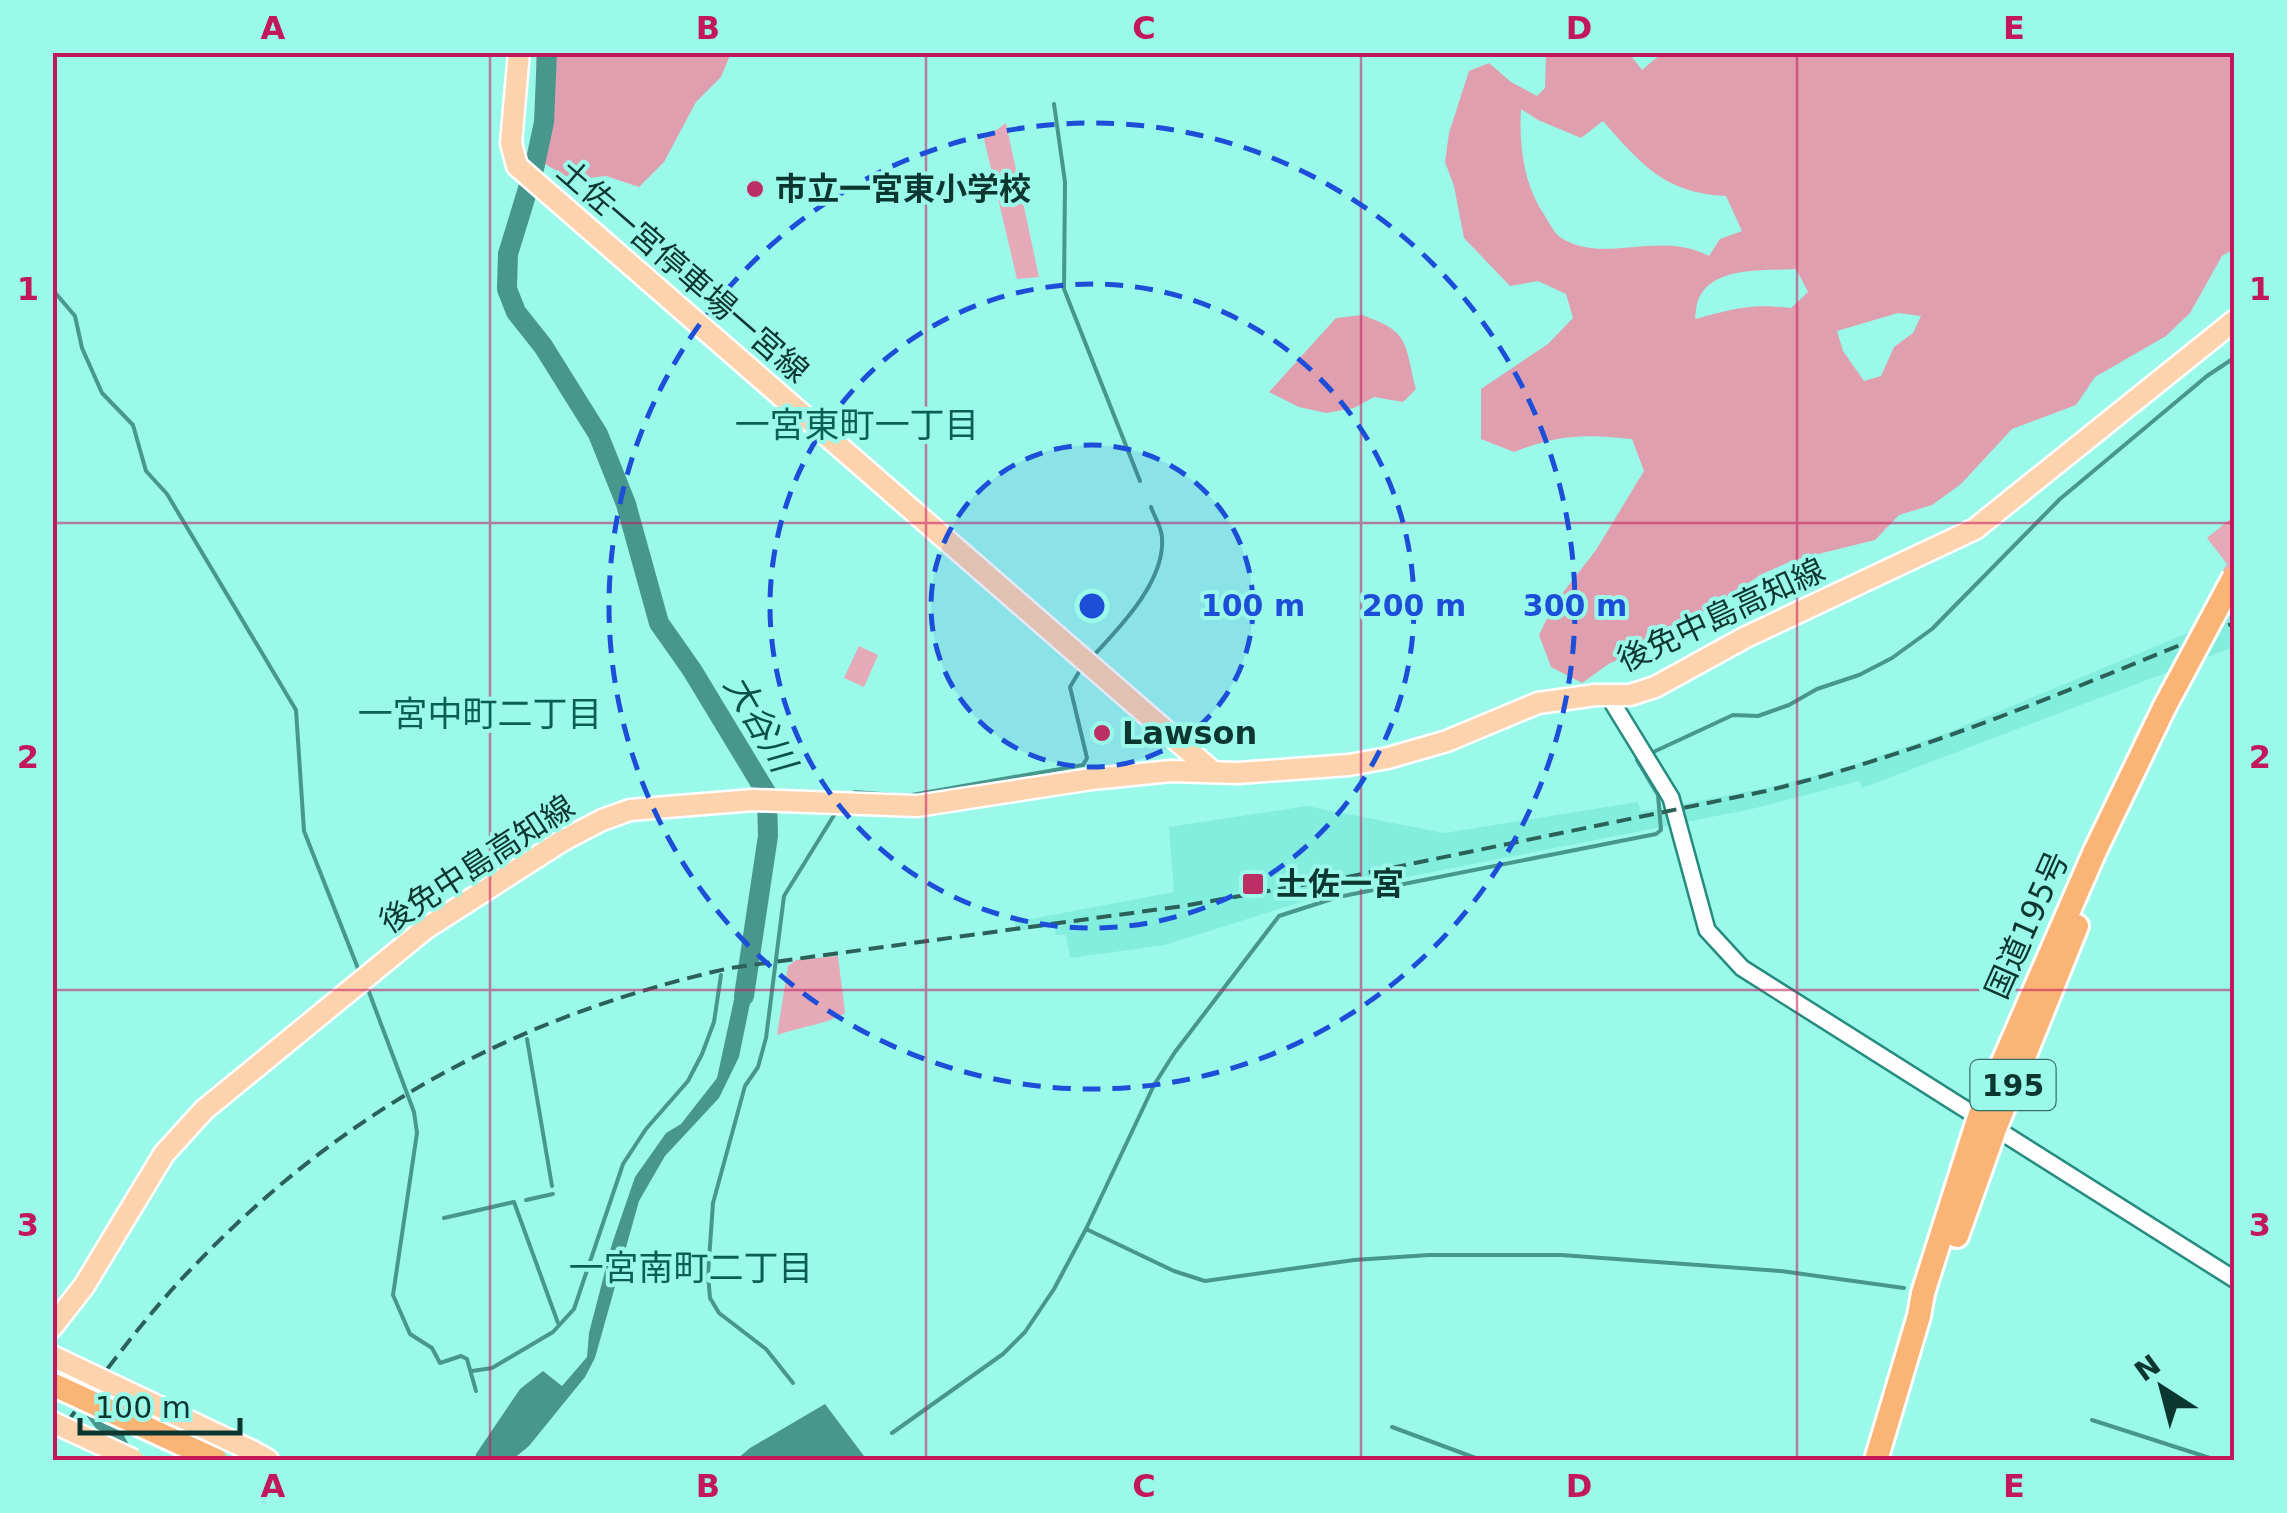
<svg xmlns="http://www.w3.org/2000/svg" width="2287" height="1513" viewBox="0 0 2287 1513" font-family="'DejaVu Sans','Noto Sans JP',sans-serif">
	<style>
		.built { fill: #83eede }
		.green { fill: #e5a9b7 }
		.forest { fill: #e09faf; fill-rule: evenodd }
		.water { fill: #48978c }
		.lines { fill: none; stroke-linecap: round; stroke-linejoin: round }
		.stream { stroke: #48978c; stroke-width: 4 }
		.river { stroke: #48978c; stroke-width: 20 }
		.minor-casing { stroke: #268c7f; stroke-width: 20 }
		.major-casing { stroke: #fff; stroke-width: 25 }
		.highway-casing { stroke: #fff; stroke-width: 28 }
		.minor { stroke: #fff; stroke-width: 15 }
		.major { stroke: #fcd3ad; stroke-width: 20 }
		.highway { stroke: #fab576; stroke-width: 22 }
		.rail { stroke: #2b6159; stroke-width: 4; stroke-dasharray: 15 8; stroke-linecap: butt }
		.major-bridge-casing { stroke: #fff; stroke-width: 25; stroke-linecap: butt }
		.highway-bridge-casing { stroke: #fff; stroke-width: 28; stroke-linecap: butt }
		.major-bridge { stroke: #fcd3ad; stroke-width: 20 }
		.highway-bridge { stroke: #fab576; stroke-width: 22 }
		.grid { fill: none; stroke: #c2185b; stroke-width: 2.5; stroke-opacity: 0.55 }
		.ring { fill: none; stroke: #1d4ed8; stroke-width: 5; stroke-dasharray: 18 12 }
		.poi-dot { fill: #bb2f64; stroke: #9bf9ea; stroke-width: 4 }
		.labels { text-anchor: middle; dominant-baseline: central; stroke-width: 8; stroke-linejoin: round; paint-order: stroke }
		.shield { fill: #9bf9ea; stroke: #377068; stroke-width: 2.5 }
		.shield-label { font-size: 30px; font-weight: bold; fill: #0c3630 }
		.poi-label { font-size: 32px; font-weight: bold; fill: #0c3630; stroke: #9bf9ea; text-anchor: start }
		.street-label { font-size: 32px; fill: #0c3630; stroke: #9bf9ea }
		.neighbourhood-label { font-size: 35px; fill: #0a5e54; stroke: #9bf9ea }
		.water-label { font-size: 35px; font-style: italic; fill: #0a5149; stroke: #9bf9ea }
		.centre { fill: #1d4ed8; stroke: #9bf9ea; stroke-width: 5 }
		.ring-label { font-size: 30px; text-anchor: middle; font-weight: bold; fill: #1d4ed8; stroke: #9bf9ea; stroke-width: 8; stroke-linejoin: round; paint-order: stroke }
		.neatline { fill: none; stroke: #c2185b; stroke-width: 4 }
		.grid-label { font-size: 32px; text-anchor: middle; font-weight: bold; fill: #c2185b }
	</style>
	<rect width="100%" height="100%" fill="#9bf9ea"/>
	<polygon class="built" points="2234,614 2234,647 1862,788 1859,781 1752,809 1336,891 1165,945 1070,958 1066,934 1056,935 1055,927 1016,931 1015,922 1174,892 1169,827 1307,806 1444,833 1638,802 1641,812 1766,788 1847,767 1944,734"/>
	<g class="green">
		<polygon points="1006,123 1039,277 1017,279 984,139"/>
		<polygon points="2234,516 2234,612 2220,618 2207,599 2227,564 2207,538"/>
		<polygon points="859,646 878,655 864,687 844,678"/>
		<path d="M838,956L845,1013C824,1025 800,1027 777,1035L788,966L796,960Z"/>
	</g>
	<g class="forest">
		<polygon points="536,53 536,52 731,53 721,77 696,102 664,162 639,187 606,176 573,180 543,163 537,129"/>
		<path d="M1662,53H2234V249L2222,256L2190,313L2166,336L2095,377L2076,405L2012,429L1961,484L1932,505L1899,515L1875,540L1794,560L1762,574L1647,649L1610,663L1582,683L1551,667L1539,635L1554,604L1596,550L1644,471L1632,439C1585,434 1559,434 1514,452L1481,439V389L1548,344L1573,318L1566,294L1538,281L1510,286L1464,238L1454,186L1445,162L1449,133L1469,71L1489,63L1511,82L1537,96L1545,88L1546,53H1629L1642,70ZM1521,109L1538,120L1581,138L1603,121C1641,164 1664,193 1726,196L1742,231L1720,239L1709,256C1659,229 1602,266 1560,237C1553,232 1548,220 1543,213C1523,182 1519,144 1521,109ZM1796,269L1808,292L1791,308C1749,303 1734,309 1695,319C1696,313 1696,302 1700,296C1716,266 1768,271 1796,269ZM1898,313L1921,316L1913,333L1894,347L1881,376L1864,381L1843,351L1837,331Z"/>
		<path d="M1362,315C1411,332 1404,343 1416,389L1403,402L1374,397L1354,408L1326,413L1299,407L1269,392L1336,318Z"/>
	</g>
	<g class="water">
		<polygon points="757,969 739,1057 719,1098 665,1156 639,1201 595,1358 585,1377 529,1446 512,1460 475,1460 476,1454 520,1389 543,1371 562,1386 587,1357 589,1333 612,1244 635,1177 666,1133 681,1124 717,1078 740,972"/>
		<polygon points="825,1404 867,1460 736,1460 750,1448"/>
	</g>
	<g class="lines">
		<g class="stream">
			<polyline points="1054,104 1065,182 1064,289 1140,481"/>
			<polyline points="52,289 75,316 82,348 102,393 133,425 146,471 167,494 296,710 304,831 359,971"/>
			<path d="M1094,655C1121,626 1165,581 1162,538C1162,528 1154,516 1151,507"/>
			<polyline points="1649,754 1733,715 1758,716 1789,705 1817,689 1859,675 1892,658 1932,629 2060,499 2207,376 2234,358"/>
			<polyline points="852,795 855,792 906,796 1083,765 1087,758 1070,687 1079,672"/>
			<polyline points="366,984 414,1112 417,1133 393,1295 410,1334 432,1348 440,1363 461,1356 467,1359 476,1391"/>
			<polyline points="527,1039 552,1186"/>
			<polyline points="526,1200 553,1194"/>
			<polyline points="444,1218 514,1202 558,1323"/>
			<polyline points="1086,1229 1174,1271 1205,1281 1354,1260 1429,1255 1561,1255 1781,1271 1904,1288"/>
			<polyline points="472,1371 492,1368 553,1332 574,1309 623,1164 646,1129 688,1081 702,1054 714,1022 721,975"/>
			<polyline points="793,1383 766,1349 719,1313 710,1298 708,1274 713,1203 745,1086 758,1067 766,1038 784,896 836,812"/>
			<polyline points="2092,1420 2216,1460"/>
			<polyline points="1392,1427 1481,1460"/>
			<polyline points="892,1433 1003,1354 1025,1332 1054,1289 1086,1229 1154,1085 1175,1052 1279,916 1338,897 1656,834 1661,830 1658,795 1637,760 1641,758"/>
		</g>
		<g class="river">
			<polyline points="547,52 544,122 534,169 508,254 507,289 516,312 543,346 598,434 626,504 659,623 692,670 767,794 768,836 744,996"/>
			<polyline points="54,1356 109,1429 126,1460"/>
		</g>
		<g class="minor-casing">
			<polyline id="minor" points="1609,697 1671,798 1707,930 1742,968 2234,1279"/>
		</g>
		<g class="major-casing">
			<g id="major">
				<polyline points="519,52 511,143 517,166 1213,772"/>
				<polyline points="52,1327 84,1286 164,1154 204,1110 425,929 562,841 602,820 630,810 753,800 917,806 1092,779 1171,771 1238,773 1349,765 1388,758 1447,741 1538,703 1596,695 1630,695 1655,687 1746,637 1975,529 2234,321"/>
				<polyline points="252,1451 268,1460"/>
			</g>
		</g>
		<g class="highway-casing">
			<g id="highway">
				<polyline points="1957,1236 1995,1129 2077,926"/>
				<polyline points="1876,1460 1919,1316 1923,1293 1979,1117 2095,851"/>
			</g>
		</g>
		<use href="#minor" class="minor"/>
		<use href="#major" class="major"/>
		<use href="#highway" class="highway"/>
		<path class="rail" d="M52,1442C98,1382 142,1319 195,1265C347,1107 517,1016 730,968L1183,906L1342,878L1766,791C1927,752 2081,685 2234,623"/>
		<g class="major-bridge-casing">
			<g id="major-bridge">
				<polyline points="52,1356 252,1451"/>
				<polyline points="52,1422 134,1460"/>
			</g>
		</g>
		<g class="highway-bridge-casing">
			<g id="highway-bridge">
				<polyline points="2095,851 2165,706 2234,577"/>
				<polyline points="52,1384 216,1460"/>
			</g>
		</g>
		<use href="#major-bridge" class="major-bridge"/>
		<use href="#highway-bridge" class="highway-bridge"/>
	</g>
	<path class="grid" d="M490,52V1460M926,52V1460M1361,52V1460M1797,52V1460M52,523H2234M52,990H2234"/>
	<circle cx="1092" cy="606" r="161" fill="#1d4ed8" fill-opacity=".12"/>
	<g class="ring">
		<circle cx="1092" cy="606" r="161"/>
		<circle cx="1092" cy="606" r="322"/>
		<circle cx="1092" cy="606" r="483"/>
	</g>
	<g class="poi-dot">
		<circle cx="755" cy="189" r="10"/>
		<circle cx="1102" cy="733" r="10"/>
		<rect x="1241" y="872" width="24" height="24" rx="5"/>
	</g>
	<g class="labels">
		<rect class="shield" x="1970.5" y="1060" width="85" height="50" rx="8"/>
		<g class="shield-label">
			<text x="2013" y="1085">195</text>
		</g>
		<g class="poi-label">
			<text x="775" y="189">市立一宮東小学校</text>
			<text x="1122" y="733">Lawson</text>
			<text x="1276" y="884">土佐一宮</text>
		</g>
		<g class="street-label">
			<text transform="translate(683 271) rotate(41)">土佐一宮停車場一宮線</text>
			<text transform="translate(1721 615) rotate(-25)">後免中島高知線</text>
			<text transform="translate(477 864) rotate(-33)">後免中島高知線</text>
			<text transform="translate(2027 925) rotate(-66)">国道195号</text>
		</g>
		<g class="neighbourhood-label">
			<text x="857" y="425">一宮東町一丁目</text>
			<text x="480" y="714">一宮中町二丁目</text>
			<text x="691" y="1268">一宮南町二丁目</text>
		</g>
		<g class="water-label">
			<text transform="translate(760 723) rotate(60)">大谷川</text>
		</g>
	</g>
	<circle cx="1092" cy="606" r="15" class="centre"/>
	<g class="ring-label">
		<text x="1253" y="616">100 m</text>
		<text x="1414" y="616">200 m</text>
		<text x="1575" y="616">300 m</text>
	</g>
	<rect width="2287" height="1513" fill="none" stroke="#9bf9ea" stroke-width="110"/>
	<g transform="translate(2162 1388) rotate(324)" stroke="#9bf9ea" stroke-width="8" paint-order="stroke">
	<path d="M0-8L18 38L0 25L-18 38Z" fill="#0c3630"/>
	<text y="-15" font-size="28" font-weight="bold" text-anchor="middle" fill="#0c3630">N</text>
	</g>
	<path d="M80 1418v15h160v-15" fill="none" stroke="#0c3630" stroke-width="5"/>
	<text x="95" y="1418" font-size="30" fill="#0c3630" stroke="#9bf9ea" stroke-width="8" paint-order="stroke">100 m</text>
	<rect x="55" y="55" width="2177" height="1403" class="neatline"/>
	<g class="grid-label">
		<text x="273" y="39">A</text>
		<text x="708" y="39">B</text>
		<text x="1144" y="39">C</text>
		<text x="1579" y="39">D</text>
		<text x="2014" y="39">E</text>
		<text x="28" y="300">1</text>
		<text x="2260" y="300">1</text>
		<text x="28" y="768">2</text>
		<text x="2260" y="768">2</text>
		<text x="28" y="1236">3</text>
		<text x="2260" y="1236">3</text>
		<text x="273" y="1497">A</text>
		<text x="708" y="1497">B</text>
		<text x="1144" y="1497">C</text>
		<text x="1579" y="1497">D</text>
		<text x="2014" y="1497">E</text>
	</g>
</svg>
